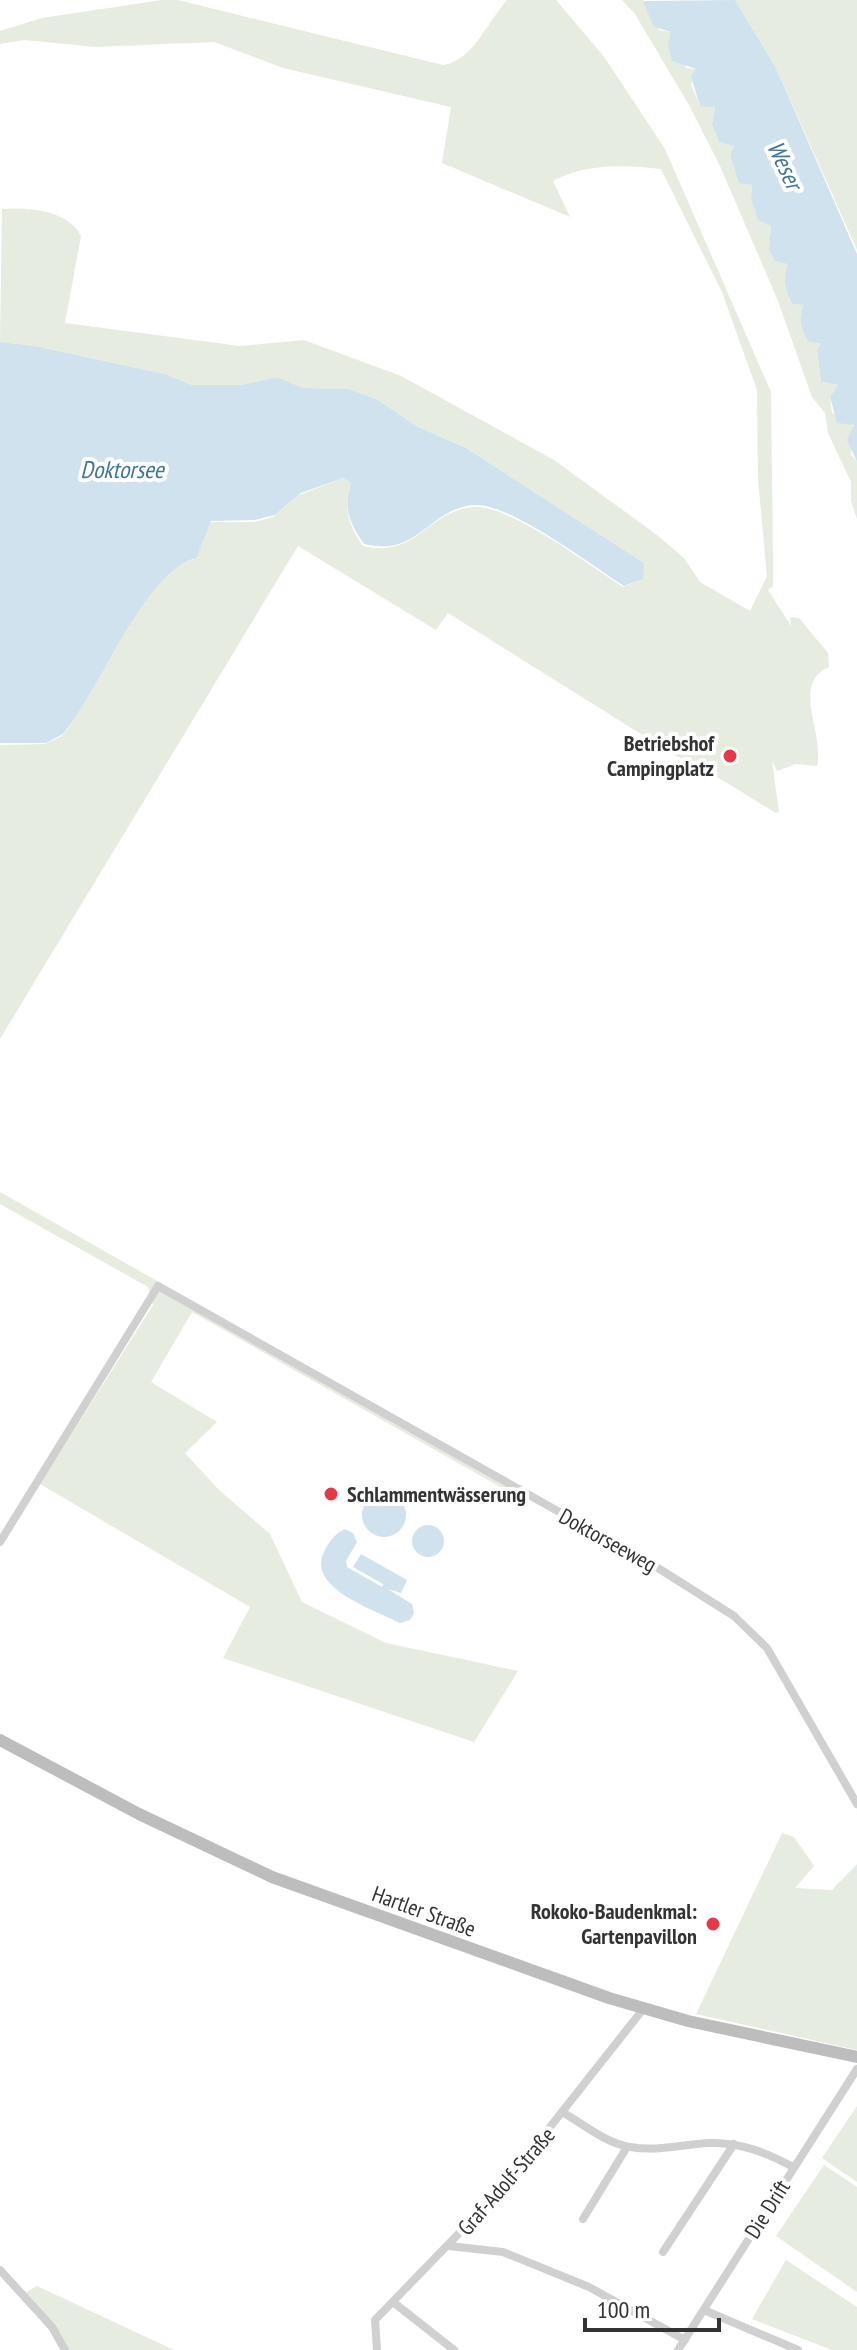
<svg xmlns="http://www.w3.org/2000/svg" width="857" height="2350" viewBox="0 0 857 2350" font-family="'PT Sans Narrow',sans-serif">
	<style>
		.green { fill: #e6ecdf }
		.water { fill: #cfe2ee }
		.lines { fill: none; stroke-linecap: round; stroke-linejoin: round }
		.minor { stroke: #d0d0d0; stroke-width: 8 }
		.secondary { stroke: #bdbdbd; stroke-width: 12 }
		.poi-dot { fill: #e63946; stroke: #fff; stroke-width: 3 }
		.labels { text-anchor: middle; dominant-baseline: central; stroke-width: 8; stroke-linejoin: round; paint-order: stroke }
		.poi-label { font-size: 22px; font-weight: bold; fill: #333; stroke: #fff; text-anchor: end }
		.street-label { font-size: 22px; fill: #333; stroke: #fff }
		.water-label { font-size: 24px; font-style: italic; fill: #3f7597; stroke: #fff }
	</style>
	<rect width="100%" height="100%" fill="#fff"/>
	<g class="green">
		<path d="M162,0H178L443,65C473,61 488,21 507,0H556L605,58L665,149L771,392L773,561V586L768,590L791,626L790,617L799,618L828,653L829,667C790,684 825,734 817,766L796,764L777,771L772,761L779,812L776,813L696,764L676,756L448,613L436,630L298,546L0,1039V745L45,744L62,736C100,690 140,577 194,559L209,522H254L273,517L299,495L343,478L351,483C343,509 348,524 363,546C418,559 427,510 474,507C509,504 590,566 623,587L641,580L644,563L466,448L418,427L378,400L349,389L303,388L277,377L241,385H192L165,374L35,346L0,342L2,209C27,207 69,210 81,236L65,323L240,346L304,340L401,376L554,460L657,535L684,558L700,582L750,611L767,576L758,480L757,390L722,292L661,169C624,165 587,163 553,181L570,217L442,163L451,107L283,68L214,42L96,47L24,40L0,44V31L42,18Z"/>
		<path d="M622,0H643L659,30L671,32L686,68L697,69L691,84L700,106H715L712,124L719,142L735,146L730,155L739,182L752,185L751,199L758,219L771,226L769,249L788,264C781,277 786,291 792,304L805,305L815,341L821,343L817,350L821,382L838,385L830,397L832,413L854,426L851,454L857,462V519L851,501V482L828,433L825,413L812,397L778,301L720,166L690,107L635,14Z"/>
		<polygon points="735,0 857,0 857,250 776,68"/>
		<polygon points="0,1192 652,1561 646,1571 529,1497 516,1496 192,1312 151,1382 217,1422 185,1453 219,1490 270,1534 302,1602 386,1643 518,1671 474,1742 223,1658 250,1607 40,1484 153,1305 148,1287 0,1204"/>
		<polygon points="782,1833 794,1837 814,1866 795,1888 832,1890 857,1864 857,2050 696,2014"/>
		<polygon points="857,2106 857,2182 822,2158"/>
		<polygon points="824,2165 857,2187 857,2292 776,2236"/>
		<polygon points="786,2260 857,2307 857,2350 832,2350 752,2319"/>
		<polygon points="37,2286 174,2350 68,2350 25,2293"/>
	</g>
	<g class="water">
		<path d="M735,0L776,68L857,254V462L847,440L854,425L837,423L830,397L838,385L821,382L817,350L821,343L809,342C801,329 798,319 804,305L792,304C786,291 781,278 788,264L775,261L769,249L771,226L758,220L751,199L752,185L739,183L730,155L734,146L719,142L712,124L715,107L700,106L691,77L696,69L672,61L668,45L671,32L654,27L643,1Z"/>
		<path d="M0,342L35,346L165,374L192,385H241L277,377L303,388L349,389L378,400L418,427L466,448L644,563L643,579L624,586C591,565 510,503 475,505C428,508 419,558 364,544C349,522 343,509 351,483L343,478L301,493L275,515L255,520L211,521L196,558C142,574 101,689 63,734L46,743H0Z"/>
		<circle cx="384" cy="1515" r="22"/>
		<circle cx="428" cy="1541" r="16"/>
		<path d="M345,1529L353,1533L357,1542L346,1561L347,1567L382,1587L383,1584L353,1567L361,1554L407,1580L401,1593L388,1589L412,1604L414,1613L410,1620L400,1623C375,1610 306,1588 324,1552C329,1542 335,1533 345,1529Z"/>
	</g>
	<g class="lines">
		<g class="minor">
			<polyline points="0,1542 158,1286 650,1563 734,1616 767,1648 857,1804"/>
			<path d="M564,2113C584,2125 606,2143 630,2147C658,2152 683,2144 710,2143C740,2142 767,2153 793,2167"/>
			<polyline points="583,2219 627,2147"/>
			<polyline points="449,2246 503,2252 589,2287 685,2340"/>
			<polyline points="663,2252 734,2144"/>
			<polyline points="0,2270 52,2327 65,2350"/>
			<polyline points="393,2302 454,2350"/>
			<polyline points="704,2310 798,2350"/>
			<polyline points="377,2350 375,2320 498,2193 644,2008"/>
			<polyline points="678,2350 857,2069"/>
		</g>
		<polyline class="secondary" points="0,1740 139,1814 272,1877 609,1998 688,2021 857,2057"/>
	</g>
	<g class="poi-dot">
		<circle cx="730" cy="756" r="8"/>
		<circle cx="331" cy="1494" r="8"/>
		<circle cx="713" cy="1924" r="8"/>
	</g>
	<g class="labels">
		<g class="poi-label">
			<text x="714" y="743">Betriebshof<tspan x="714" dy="25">Campingplatz</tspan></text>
			<text x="347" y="1494" text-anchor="start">Schlammentwässerung</text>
			<text x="697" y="1911">Rokoko-Baudenkmal:<tspan x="697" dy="25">Gartenpavillon</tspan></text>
		</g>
		<g class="street-label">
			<text transform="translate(608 1540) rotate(29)">Doktorseeweg</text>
			<text transform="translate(424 1911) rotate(20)">Hartler Straße</text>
			<text transform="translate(506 2181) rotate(-49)">Graf-Adolf-Straße</text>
			<text transform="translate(767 2209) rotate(-58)">Die Drift</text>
		</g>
		<g class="water-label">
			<text transform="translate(785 165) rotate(65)">Weser</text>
			<text x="122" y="469">Doktorsee</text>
		</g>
	</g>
	<path d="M585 2318v12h134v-12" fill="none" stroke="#333333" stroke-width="4"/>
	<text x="597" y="2318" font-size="24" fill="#333333" stroke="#ffffff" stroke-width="6" paint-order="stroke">100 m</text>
</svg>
